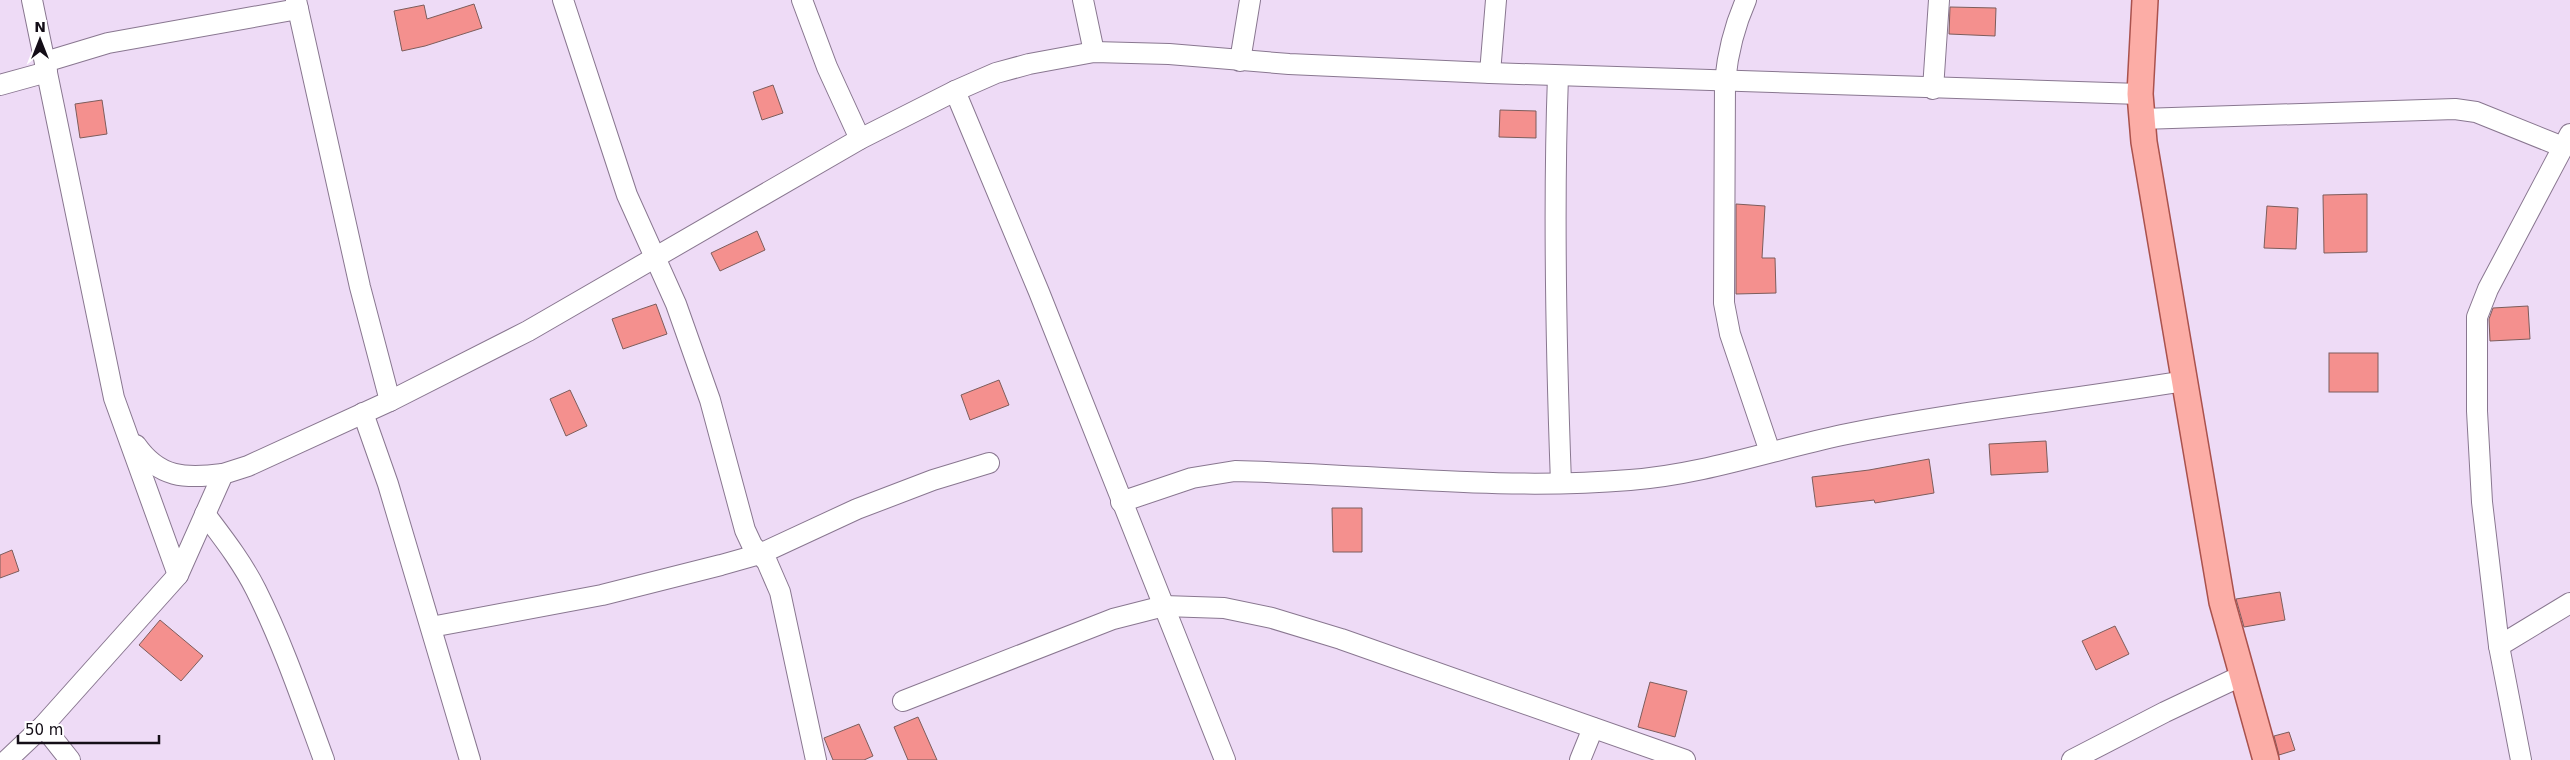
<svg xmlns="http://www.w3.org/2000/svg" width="2570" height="760" viewBox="0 0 2570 760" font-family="'DejaVu Sans',sans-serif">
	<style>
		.building { fill: #f4908e; stroke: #7d5d5c }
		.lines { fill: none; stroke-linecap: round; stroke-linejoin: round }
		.minor-casing { stroke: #897790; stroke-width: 22 }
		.major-casing { stroke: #aa524d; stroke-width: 28 }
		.minor { stroke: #fff; stroke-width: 20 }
		.major { stroke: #fcada6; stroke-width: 25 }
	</style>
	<rect width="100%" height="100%" fill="#eedbf6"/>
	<g class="building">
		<polygon points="474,4 482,28 425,46 402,51 394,11 424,5 427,19"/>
		<polygon points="1950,7 1996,8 1995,36 1949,34"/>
		<polygon points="773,85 783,113 762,120 753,92"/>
		<polygon points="102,100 107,134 80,138 75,104"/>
		<polygon points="1500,110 1536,111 1536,138 1499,137"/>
		<polygon points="2367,194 2367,252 2324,253 2323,195"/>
		<polygon points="1736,204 1765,206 1762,258 1775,258 1776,293 1736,294"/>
		<polygon points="2267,206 2298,208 2296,249 2264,248"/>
		<polygon points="757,231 765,250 720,271 711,253"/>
		<polygon points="656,304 667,334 623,349 612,319"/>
		<polygon points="2528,306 2530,339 2490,341 2489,319 2493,308"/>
		<rect x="2329" y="353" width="49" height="39"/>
		<polygon points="999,380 1009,405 970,420 961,395"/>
		<polygon points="570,390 587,426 566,436 550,399"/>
		<polygon points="2046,441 2048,472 1991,475 1989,444"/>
		<polygon points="1929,459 1934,493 1875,503 1874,500 1816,507 1812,477 1869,470"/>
		<polygon points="1332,508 1362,508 1362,552 1333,552"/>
		<polygon points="12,550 19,571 0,578 0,555"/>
		<polygon points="2280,592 2285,620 2244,627 2236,599"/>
		<polygon points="160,620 203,656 181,681 139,645"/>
		<polygon points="2115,626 2129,654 2096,670 2082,641"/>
		<polygon points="1650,682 1687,691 1675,737 1638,727"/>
		<polygon points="918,717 937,760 908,760 894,727"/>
		<polygon points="859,724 873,756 864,760 833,760 824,738"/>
		<polygon points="2289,732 2295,750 2279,755 2274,736"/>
	</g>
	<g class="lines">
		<g class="minor-casing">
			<g id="minor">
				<polyline points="32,0 114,398 178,575"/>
				<polyline points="296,0 360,287 390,401"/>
				<polyline points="563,0 627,195 676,304 710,400 745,530 752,545 767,562 780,592 816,760"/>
				<polyline points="802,0 827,67 860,139"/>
				<polyline points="1083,0 1094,52"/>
				<path d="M1746,0C1734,27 1728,51 1725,81L1724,303L1730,334L1770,452"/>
				<polyline points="1240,61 1250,0"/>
				<polyline points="45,62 108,43 298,9"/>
				<polyline points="1490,73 1496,0"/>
				<path d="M1558,76C1553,212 1556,347 1561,483"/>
				<polyline points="0,85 47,72"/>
				<polyline points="1933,89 1939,0"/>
				<polyline points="955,91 1039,292 1225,760"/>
				<polyline points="2141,119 2455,109 2476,112 2563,147"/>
				<polyline points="363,413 388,484 470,760"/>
				<path d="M136,445C159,478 185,479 223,474"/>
				<path d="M1121,502L1192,478L1235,471C1366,474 1499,491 1630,480C1701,475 1772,450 1842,435C1955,412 2070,400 2184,381"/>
				<path d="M205,514C223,538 242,562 256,590C283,644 303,703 324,760"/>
				<polyline points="431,627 602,595 721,565 760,554 857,509 933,480 989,463"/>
				<polyline points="2499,646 2570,603"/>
				<polyline points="903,701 1113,619 1164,606 1224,608 1272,618 1341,639 1685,760"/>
				<polyline points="43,726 70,760"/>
				<polyline points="7,760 43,726 178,575 223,474 248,466 390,401 528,331 860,139 955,91 996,73 1029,64 1094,52 1169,54 1289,64 1490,73 2140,94"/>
				<polyline points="1580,760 1593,728"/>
				<polyline points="2072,760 2165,712 2241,676"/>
				<polyline points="2521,760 2499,646 2482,502 2477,411 2477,317 2488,289 2570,134"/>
			</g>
		</g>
		<g class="major-casing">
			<polyline id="major" points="2145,0 2140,94 2144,142 2222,602 2266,760"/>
		</g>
		<use href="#minor" class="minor"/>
		<use href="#major" class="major"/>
	</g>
	<g transform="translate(40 40)" stroke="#ffffff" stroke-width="4" paint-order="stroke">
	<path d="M0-4L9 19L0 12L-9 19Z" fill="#140e17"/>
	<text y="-8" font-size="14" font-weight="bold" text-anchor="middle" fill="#140e17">N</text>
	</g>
	<path d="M18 735v8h141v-8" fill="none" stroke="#140e17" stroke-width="2.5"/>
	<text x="25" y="735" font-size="15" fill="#140e17" stroke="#ffffff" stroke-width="4" paint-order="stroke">50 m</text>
</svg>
